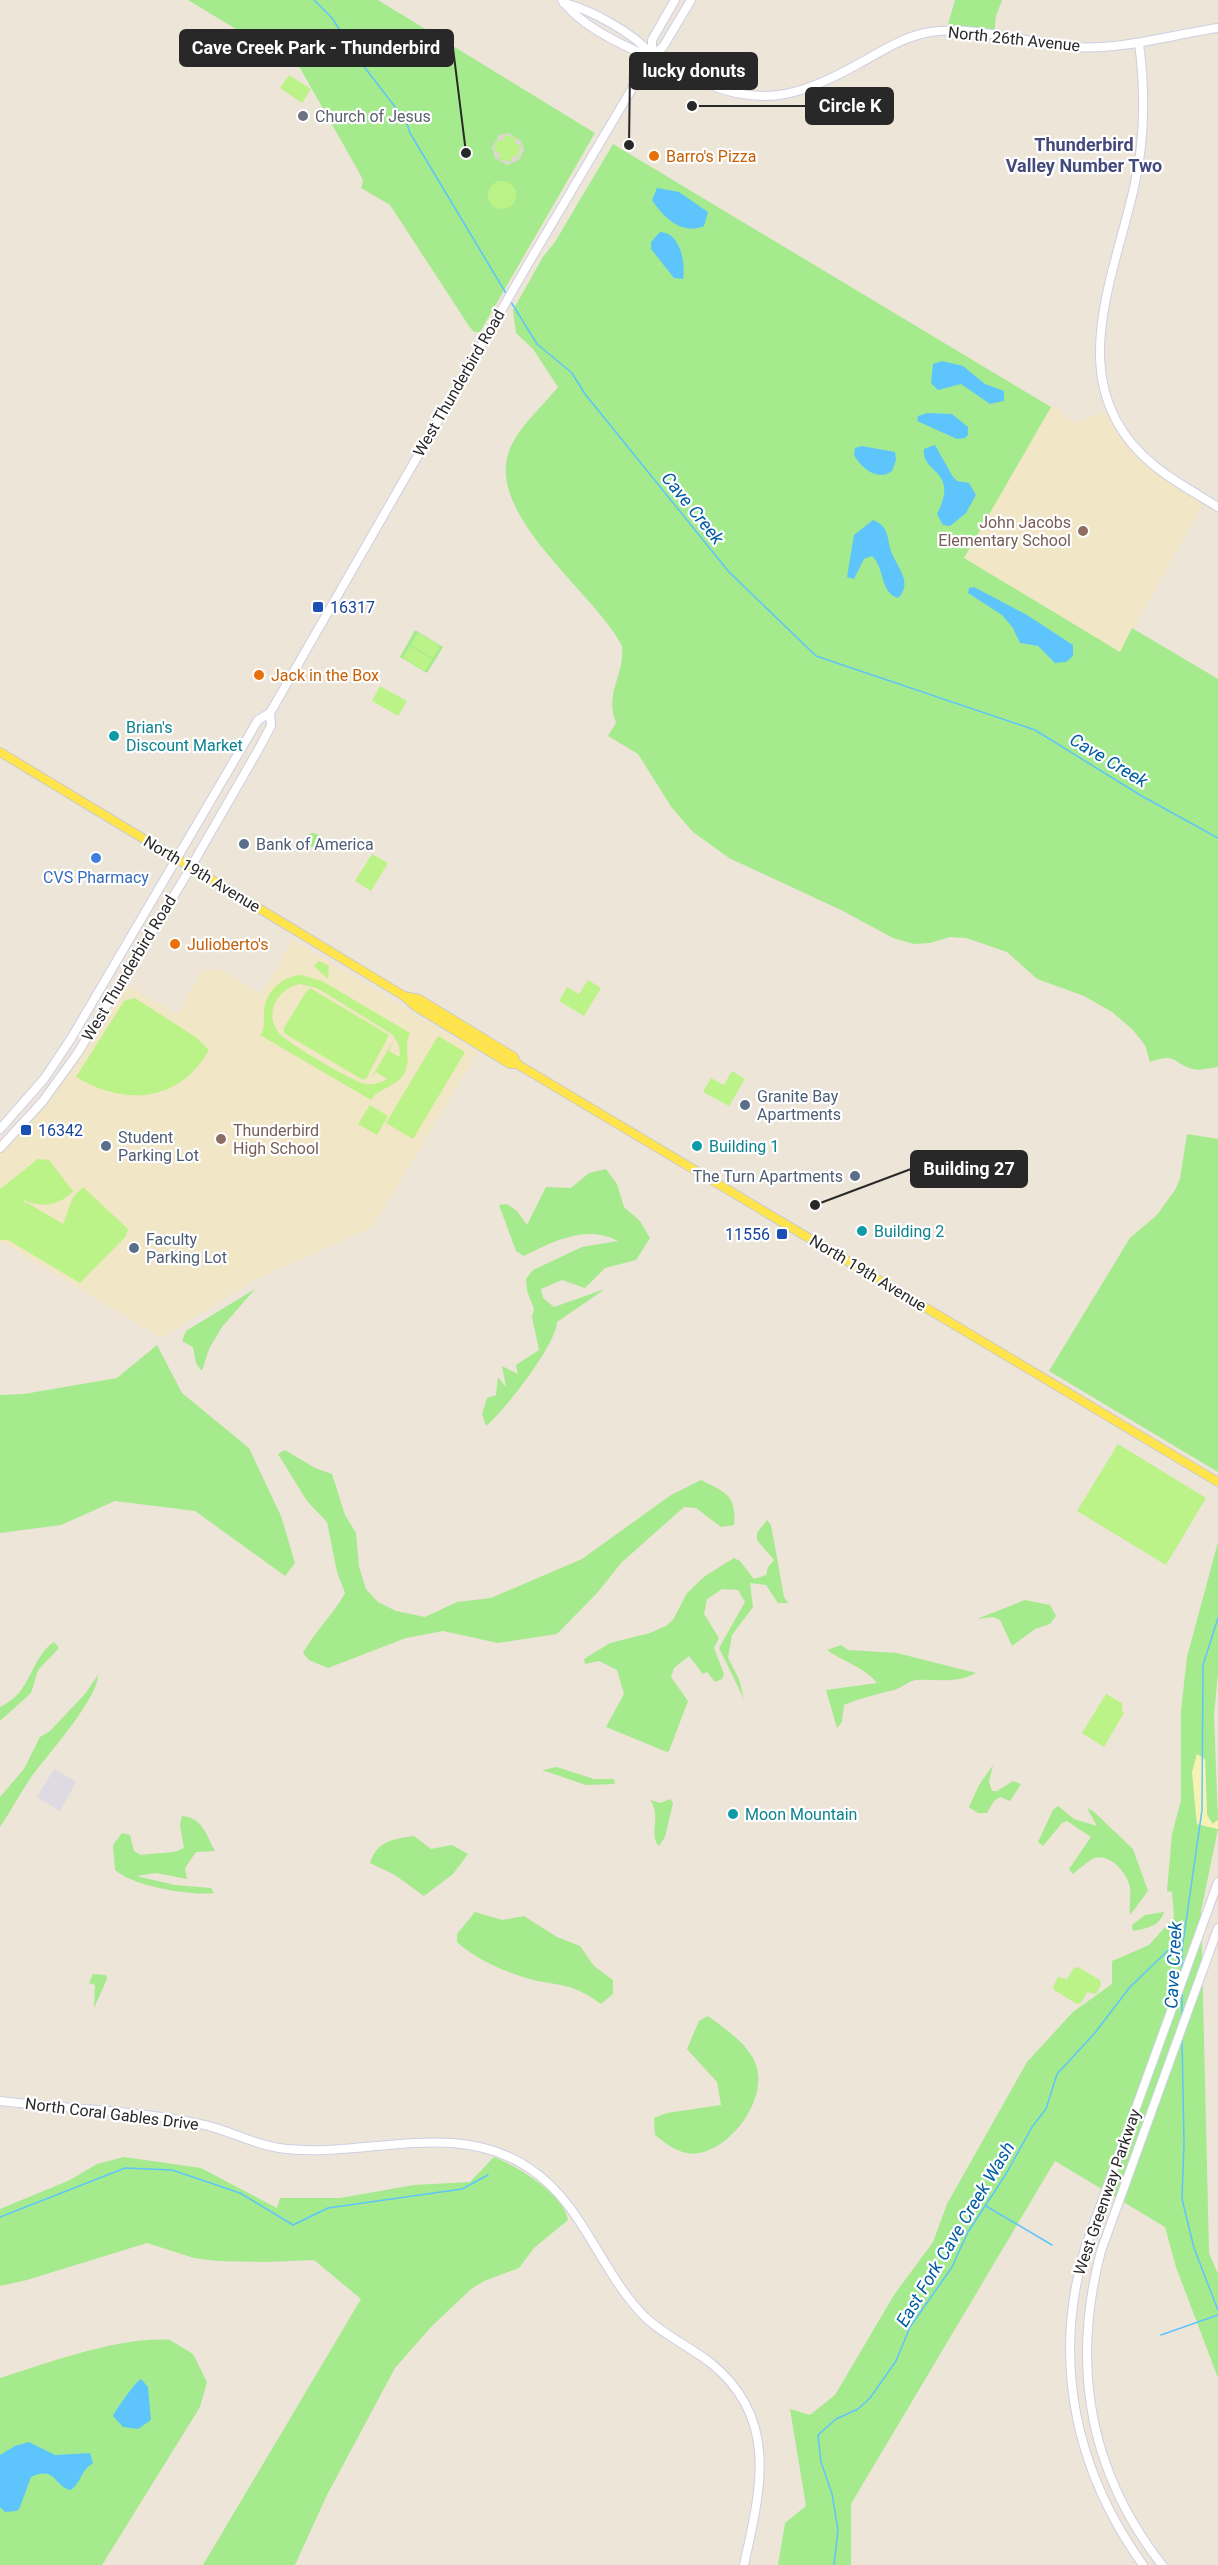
<svg xmlns="http://www.w3.org/2000/svg" width="1218" height="2565" viewBox="0 0 1218 2565" font-family="Roboto,sans-serif">
	<style>
		.industrial { fill: #dddae4 }
		.education { fill: #f1e6c5 }
		.green { fill: #a5ea8d }
		.sand { fill: #f6f2b6 }
		.pitch { fill: #bcf388; fill-rule: evenodd }
		.plaza { fill: #dcd8cf; fill-rule: evenodd }
		.water { fill: #5ec5fc }
		.lines { fill: none; stroke-linecap: round; stroke-linejoin: round }
		.stream { stroke: #5ec5fc; stroke-width: 1.5 }
		.secondary-casing { stroke: #cdcfe4; stroke-width: 10 }
		.primary-casing { stroke: #cbcbcb; stroke-width: 10 }
		.secondary { stroke: #fff; stroke-width: 8 }
		.primary { stroke: #ffe44b; stroke-width: 8 }
		.worship-dot { fill: #6b7280; stroke: #fff; stroke-width: 2 }
		.food-dot { fill: #e8710a; stroke: #fff; stroke-width: 2 }
		.education-dot { fill: #8d6e63; stroke: #fff; stroke-width: 2 }
		.transit-dot { fill: #1a4fb4; stroke: #fff; stroke-width: 2 }
		.culture-dot { fill: #0f9aa8; stroke: #fff; stroke-width: 2 }
		.service-dot { fill: #5c6f8a; stroke: #fff; stroke-width: 2 }
		.shop-dot { fill: #3f7fe0; stroke: #fff; stroke-width: 2 }
		.labels { text-anchor: middle; dominant-baseline: central; stroke-width: 4.5; stroke-linejoin: round; paint-order: stroke }
		.street-label { font-size: 16px; fill: #282828; stroke: #fff }
		.worship-label { font-size: 16px; fill: #5b616d; stroke: #fff; text-anchor: start }
		.food-label { font-size: 16px; fill: #c56008; stroke: #fff; text-anchor: start }
		.education-label { font-size: 16px; fill: #785e54; stroke: #fff; text-anchor: end }
		.transit-label { font-size: 16px; fill: #164399; stroke: #fff; text-anchor: start }
		.culture-label { font-size: 16px; fill: #0d838f; stroke: #fff; text-anchor: start }
		.service-label { font-size: 16px; fill: #4e5e75; stroke: #fff; text-anchor: start }
		.shop-label { font-size: 16px; fill: #366cbe; stroke: #fff }
		.neighbourhood-label { font-size: 18px; font-weight: bold; fill: #44497e; stroke: #fff }
		.water-label { font-size: 18px; font-style: italic; fill: #005ea5; stroke: #fff }
		.leader { fill: none; stroke: #282828; stroke-width: 2 }
		.callout-dot { fill: #282828; stroke: #fff; stroke-width: 2 }
		.callout { fill: #282828; stroke: #282828; stroke-width: 2 }
		.callout-label { font-size: 18px; text-anchor: middle; font-weight: bold; fill: #fff }
	</style>
	<rect width="100%" height="100%" fill="#ede5d8"/>
	<polygon class="industrial" points="54,1769 76,1782 60,1811 37,1797"/>
	<g class="education">
		<polygon points="1051,407 1059,409 1062,415 1078,423 1112,408 1120,423 1146,458 1206,499 1120,652 963,558"/>
		<polygon points="293,940 478,1052 373,1227 259,1278 161,1338 0,1241 0,1154 58,1089 125,984 177,1014 203,971 219,969 261,994"/>
	</g>
	<g class="green">
		<polygon points="188,0 378,0 595,133 480,332 474,332 469,326 390,205 361,188 363,181 360,174 300,68"/>
		<polygon points="955,0 1002,0 996,16 994,36 946,31"/>
		<path d="M613,144L1051,407L964,558L1120,652L1132,628L1218,679V1067C1211,1068 1199,1071 1193,1069C1171,1063 1178,1052 1150,1062L1145,1045L1132,1029L1112,1012L1084,996L1037,979L1007,952L966,938L950,937L930,943L914,944L893,938L843,911L729,858L693,832L672,808L638,754L608,736L616,723C604,691 625,676 622,646C596,594 489,519 508,454C516,429 542,407 558,387L533,349L516,333L513,310L543,257L555,242Z"/>
		<polygon points="415,630 443,647 427,673 400,657"/>
		<circle cx="313" cy="840" r="7"/>
		<polygon points="1187,1134 1218,1139 1218,1472 1049,1371 1130,1238 1157,1215 1175,1190 1180,1179"/>
		<path d="M606,1169L617,1184L624,1207L640,1221L650,1238L636,1260L605,1268L585,1288L562,1280L541,1289L543,1298L554,1307L605,1289L557,1322C556,1345 505,1410 486,1426L482,1414L487,1398L496,1395L498,1377L506,1387L502,1366L518,1374L516,1365L539,1350L532,1317L534,1309L527,1291L526,1279L533,1270L582,1247L618,1241C587,1224 553,1241 524,1256L516,1251L499,1205L507,1204L517,1211L527,1225L546,1187L571,1188L589,1173Z"/>
		<polygon points="255,1289 222,1327 209,1349 202,1371 196,1363 193,1347 182,1341 186,1331"/>
		<polygon points="157,1345 182,1393 249,1448 281,1516 295,1563 285,1576 195,1511 115,1501 61,1525 0,1533 0,1395 24,1394 117,1378"/>
		<path d="M285,1450L315,1468L332,1474L345,1515L356,1533L359,1567L366,1589L378,1602L396,1611L425,1617L457,1602L491,1598L582,1559L671,1495L701,1480C725,1492 737,1495 734,1525L721,1527L696,1508L684,1507L621,1563L598,1592L557,1634L498,1643L443,1631L406,1638L328,1668L309,1660L303,1653C315,1631 333,1615 345,1593L337,1572L327,1522L307,1501L278,1454Z"/>
		<polygon points="767,1520 771,1525 784,1597 788,1603 778,1603 766,1585 750,1583 753,1607 732,1635 728,1658 739,1679 744,1699 719,1648 745,1602 738,1590 722,1589 707,1599 704,1614 719,1638 714,1648 724,1674 722,1679 715,1682 707,1672 703,1674 689,1656 674,1668 671,1677 688,1701 669,1751 667,1752 606,1727 624,1694 617,1670 599,1661 585,1664 584,1659 610,1643 650,1633 666,1626 673,1620 687,1593 705,1576 734,1558 740,1561 754,1579 766,1575 768,1567 774,1560 757,1540 757,1533"/>
		<polygon points="1218,1542 1218,1674 1214,1715 1218,1820 1213,1824 1207,1815 1205,1759 1194,1794 1197,1824 1218,1829 1201,1911 1209,2253 1218,2274 1218,2378 1176,2267 1165,2227 1055,2161 851,2504 851,2565 778,2565 785,2523 806,2506 790,2409 810,2415 835,2395 894,2295 933,2242 947,2204 1027,2062 1073,2012 1112,1984 1112,1961 1149,1945 1174,1917 1172,1892 1167,1891 1172,1834 1181,1800 1181,1710 1187,1657"/>
		<polygon points="1025,1600 1050,1605 1056,1616 1050,1624 1035,1629 1012,1646 1000,1620 993,1617 977,1619"/>
		<path d="M54,1642L59,1648L38,1670L31,1693L0,1721V1707C33,1692 29,1659 54,1642Z"/>
		<path d="M841,1645L848,1650L897,1653L976,1673C956,1684 937,1679 916,1680C908,1681 902,1688 894,1690C877,1694 861,1698 844,1705L842,1722L837,1728L826,1690L877,1683C864,1667 844,1662 827,1650Z"/>
		<path d="M98,1675C97,1701 46,1756 30,1779C19,1795 10,1812 0,1827V1797L24,1769L40,1737L50,1731L85,1694Z"/>
		<polygon points="993,1765 989,1782 992,1791 997,1791 1013,1781 1021,1784 1010,1801 1000,1797 994,1801 987,1813 978,1813 969,1807 979,1785"/>
		<polygon points="557,1767 594,1779 614,1779 615,1784 586,1785 542,1770"/>
		<path d="M670,1799L673,1803L665,1837L659,1846C648,1835 662,1816 650,1800L661,1803Z"/>
		<path d="M1058,1806L1074,1819L1097,1826L1087,1808L1093,1811L1133,1849L1148,1891L1130,1915C1129,1906 1131,1895 1130,1887C1127,1872 1108,1851 1092,1859C1086,1863 1079,1869 1073,1874L1069,1869L1091,1837L1067,1821L1062,1823L1043,1846L1038,1842L1053,1810Z"/>
		<path d="M182,1816C203,1818 205,1833 215,1851L196,1852L185,1868L187,1879L156,1873L136,1876L175,1885L211,1888L214,1893C191,1896 132,1886 115,1870L113,1845L122,1833L130,1835L134,1851L141,1855C156,1852 170,1855 184,1848L180,1825Z"/>
		<path d="M414,1836L431,1849L452,1845L468,1854L453,1874L424,1896L395,1875L370,1863C377,1841 393,1839 414,1836Z"/>
		<path d="M475,1912L502,1920L524,1916L557,1937L580,1946L594,1966L613,1980V1994L601,2004C567,1979 557,1988 523,1977C501,1970 474,1958 457,1942V1934Z"/>
		<path d="M1164,1912C1159,1927 1147,1928 1133,1931L1132,1925L1145,1915Z"/>
		<polygon points="93,1974 106,1975 107,1979 94,2008 95,1985 89,1983"/>
		<path d="M708,2016C724,2028 745,2042 754,2060C771,2095 734,2146 700,2153C683,2157 667,2145 655,2135L654,2118L667,2113L721,2105L717,2082L687,2049L699,2021Z"/>
		<path d="M124,2157L201,2168L277,2208L280,2198H340L414,2185L470,2182L494,2157C517,2166 564,2194 568,2220L534,2248L519,2268L484,2281L471,2289L431,2327L395,2368L327,2495L295,2565H203L361,2299L314,2260L266,2262L217,2261L194,2258L147,2243L27,2280L0,2286V2209L70,2180L97,2164Z"/>
		<path d="M170,2340L193,2354L207,2382L200,2407L102,2565H0V2378C48,2363 121,2336 170,2340Z"/>
	</g>
	<polygon class="sand" points="1197,1754 1205,1759 1207,1815 1212,1824 1218,1820 1218,1829 1197,1824 1192,1772"/>
	<g class="pitch">
		<polygon points="289,75 311,89 302,103 280,88"/>
		<circle cx="508" cy="148" r="13"/>
		<circle cx="502" cy="195" r="14"/>
		<polygon points="418,633 440,646 433,658 411,645"/>
		<polygon points="410,646 432,659 425,671 403,658"/>
		<polygon points="380,686 407,701 398,716 372,701"/>
		<polygon points="372,854 388,863 371,891 355,881"/>
		<polygon points="319,961 329,966 328,979 314,966"/>
		<path d="M301,975L322,981L410,1033C403,1045 412,1060 404,1074C395,1088 378,1088 371,1100L260,1035C266,1026 263,1022 264,1012C265,992 281,977 301,975ZM300,984L317,988L393,1035L399,1045L400,1057L389,1051L394,1040L371,1078L376,1072L387,1079C381,1083 374,1085 365,1084C354,1082 285,1042 278,1032C264,1012 278,988 300,984Z"/>
		<polygon points="588,980 601,988 584,1016 559,1001 567,987 579,994"/>
		<polygon points="310,988 389,1035 367,1077 363,1080 284,1033 284,1028 306,992"/>
		<path d="M135,998L197,1038L209,1050C179,1103 124,1106 76,1077L124,1001Z"/>
		<polygon points="438,1036 465,1052 413,1139 386,1123"/>
		<polygon points="732,1071 745,1079 729,1106 703,1092 711,1078 724,1085"/>
		<polygon points="370,1105 388,1116 377,1135 358,1124"/>
		<path d="M38,1159L49,1160L73,1191C60,1206 40,1208 24,1200L25,1204L26,1202L63,1224L73,1197L83,1187L128,1229L126,1236L80,1283L8,1240H0V1189Z"/>
		<polygon points="1118,1444 1206,1498 1166,1565 1077,1511"/>
		<polygon points="1106,1694 1122,1703 1122,1711 1124,1713 1104,1747 1082,1733"/>
		<polygon points="1078,1967 1100,1980 1101,1985 1096,1994 1087,1992 1081,2003 1077,2004 1054,1990 1053,1987 1058,1977 1067,1979 1074,1968"/>
	</g>
	<path class="plaza" d="M509,133L521,141L524,150L519,160L507,165L495,158L492,148L499,135ZM505,135L516,138L515,144L521,145L518,157L512,156L511,162L499,159L500,153L494,151L497,140L503,141Z"/>
	<g class="water">
		<path d="M657,188L679,192L708,212L704,226C682,236 663,217 652,200Z"/>
		<path d="M660,232C680,232 686,263 683,279L674,278L651,249V242Z"/>
		<polygon points="942,361 963,366 985,384 1004,391 1004,401 990,404 961,384 938,390 931,383 933,364"/>
		<polygon points="927,413 952,414 968,427 968,435 965,438 957,439 917,421 918,416"/>
		<path d="M935,445L953,477L957,481L969,483L976,495L966,513L950,526L943,525L937,514C960,469 921,474 924,449Z"/>
		<path d="M862,446L895,452L896,460L892,471C878,482 861,468 854,455L855,448Z"/>
		<path d="M873,520C889,526 887,538 891,551C896,566 914,583 898,598C880,593 885,568 872,556L864,559L854,579L847,577L854,535Z"/>
		<polygon points="974,587 1027,615 1073,645 1073,656 1066,662 1055,663 1038,646 1020,643 1013,628 1002,615 968,593 969,588"/>
		<path d="M141,2379L148,2387L151,2420L138,2429L123,2427L113,2416C114,2412 136,2381 141,2379Z"/>
		<path d="M29,2442L55,2455L90,2453L93,2463C81,2470 81,2483 71,2490C54,2487 56,2465 31,2477L20,2507L17,2511L5,2512L0,2507V2455L15,2446Z"/>
	</g>
	<g class="lines">
		<g class="stream">
			<polyline points="314,0 332,18 362,64 406,121 410,133 507,295"/>
			<polyline points="511,302 537,344 572,373 585,394 729,572 816,656 1035,730 1140,795 1218,838"/>
			<polyline points="1182,1970 1182,1950 1202,1810 1203,1665 1218,1618"/>
			<polyline points="1182,2018 1182,1990"/>
			<polyline points="1182,2038 1184,2143 1182,2199 1194,2248 1218,2310"/>
			<polyline points="986,2206 1052,2245"/>
			<polyline points="0,2217 125,2168 172,2170 240,2193 293,2225 328,2208 462,2189 488,2175"/>
			<polyline points="1161,2335 1218,2315"/>
			<polyline points="834,2565 838,2530 832,2494 821,2462 818,2435 836,2419 858,2409 870,2398 896,2361 910,2327 952,2267 968,2232 1006,2174 1032,2127 1046,2109 1057,2074 1094,2034 1130,1987 1184,1935"/>
		</g>
		<g class="secondary-casing">
			<g id="secondary">
				<path d="M562,0C579,23 610,39 636,51C643,54 650,54 657,57C674,65 689,76 705,83C766,109 806,93 860,63C882,51 905,36 930,32C977,25 1027,44 1074,47C1123,50 1170,35 1218,28"/>
				<path d="M564,3C591,10 634,33 652,55"/>
				<path d="M1139,43C1145,88 1145,138 1135,183C1114,281 1058,389 1156,467C1175,482 1197,494 1218,507"/>
				<polyline points="652,55 652,40 675,0"/>
				<polyline points="0,1129 44,1079 72,1037 258,720 270,713 528,264 652,55 663,47 691,0"/>
				<polyline points="0,1148 43,1101 77,1054 184,879 257,752 271,726 270,713"/>
				<path d="M0,2101C66,2109 135,2110 200,2124C227,2129 252,2144 279,2148C364,2160 455,2116 532,2170C584,2206 601,2273 645,2317C665,2336 691,2347 712,2364C780,2420 760,2491 744,2565"/>
				<path d="M1143,2565C1075,2470 1052,2361 1085,2248L1218,1882"/>
				<path d="M1162,2565C1089,2471 1071,2365 1101,2251L1218,1928"/>
			</g>
		</g>
		<g class="primary-casing">
			<g id="primary">
				<polyline points="0,752 404,996 415,1006 510,1064 517,1064 1218,1482"/>
				<polyline points="404,996 419,999 514,1057 517,1064"/>
			</g>
		</g>
		<use href="#secondary" class="secondary"/>
		<use href="#primary" class="primary"/>
	</g>
	<circle class="worship-dot" cx="303" cy="116" r="6"/>
	<g class="food-dot">
		<circle cx="654" cy="156" r="6"/>
		<circle cx="259" cy="675" r="6"/>
		<circle cx="175" cy="944" r="6"/>
	</g>
	<g class="education-dot">
		<circle cx="1083" cy="531" r="6"/>
		<circle cx="221" cy="1139" r="6"/>
	</g>
	<g class="transit-dot">
		<rect x="312" y="601" width="12" height="12" rx="3"/>
		<rect x="20" y="1124" width="12" height="12" rx="3"/>
		<rect x="776" y="1228" width="12" height="12" rx="3"/>
	</g>
	<g class="culture-dot">
		<circle cx="114" cy="736" r="6"/>
		<circle cx="697" cy="1146" r="6"/>
		<circle cx="862" cy="1231" r="6"/>
		<circle cx="733" cy="1814" r="6"/>
	</g>
	<g class="service-dot">
		<circle cx="244" cy="844" r="6"/>
		<circle cx="745" cy="1105" r="6"/>
		<circle cx="106" cy="1146" r="6"/>
		<circle cx="855" cy="1176" r="6"/>
		<circle cx="134" cy="1248" r="6"/>
	</g>
	<circle class="shop-dot" cx="96" cy="858" r="6"/>
	<g class="labels">
		<g class="street-label">
			<text transform="translate(1014 39) rotate(6)">North 26th Avenue</text>
			<text transform="translate(459 383) rotate(-60)">West Thunderbird Road</text>
			<text transform="translate(202 874) rotate(31)">North 19th Avenue</text>
			<text transform="translate(129 968) rotate(-59)">West Thunderbird Road</text>
			<text transform="translate(868 1273) rotate(31)">North 19th Avenue</text>
			<text transform="translate(112 2114) rotate(7)">North Coral Gables Drive</text>
			<text transform="translate(1107 2192) rotate(-71)">West Greenway Parkway</text>
		</g>
		<g class="worship-label">
			<text x="315" y="116">Church of Jesus</text>
		</g>
		<g class="food-label">
			<text x="666" y="156">Barro's Pizza</text>
			<text x="271" y="675">Jack in the Box</text>
			<text x="187" y="944">Julioberto's</text>
		</g>
		<g class="education-label">
			<text x="1071" y="522">John Jacobs<tspan x="1071" dy="18">Elementary School</tspan></text>
			<text x="233" y="1130" text-anchor="start">Thunderbird<tspan x="233" dy="18">High School</tspan></text>
		</g>
		<g class="transit-label">
			<text x="330" y="607">16317</text>
			<text x="38" y="1130">16342</text>
			<text x="770" y="1234" text-anchor="end">11556</text>
		</g>
		<g class="culture-label">
			<text x="126" y="727">Brian's<tspan x="126" dy="18">Discount Market</tspan></text>
			<text x="709" y="1146">Building 1</text>
			<text x="874" y="1231">Building 2</text>
			<text x="745" y="1814">Moon Mountain</text>
		</g>
		<g class="service-label">
			<text x="256" y="844">Bank of America</text>
			<text x="757" y="1096">Granite Bay<tspan x="757" dy="18">Apartments</tspan></text>
			<text x="118" y="1137">Student<tspan x="118" dy="18">Parking Lot</tspan></text>
			<text x="843" y="1176" text-anchor="end">The Turn Apartments</text>
			<text x="146" y="1239">Faculty<tspan x="146" dy="18">Parking Lot</tspan></text>
		</g>
		<g class="shop-label">
			<text x="96" y="877">CVS Pharmacy</text>
		</g>
		<g class="neighbourhood-label">
			<text x="1084" y="144">Thunderbird<tspan x="1084" dy="21">Valley Number Two</tspan></text>
		</g>
		<g class="water-label">
			<text transform="translate(693 508) rotate(51)">Cave Creek</text>
			<text transform="translate(1109 760) rotate(31)">Cave Creek</text>
			<text transform="translate(1173 1965) rotate(-87)">Cave Creek</text>
			<text transform="translate(955 2234) rotate(-59)">East Fork Cave Creek Wash</text>
		</g>
	</g>
	<path class="leader" d="M466 153L453 48M629 145L630 71M692 106L806 106M815 1205L911 1169"/>
	<g class="callout-dot">
		<circle cx="466" cy="153" r="6"/>
		<circle cx="629" cy="145" r="6"/>
		<circle cx="692" cy="106" r="6"/>
		<circle cx="815" cy="1205" r="6"/>
	</g>
	<g class="callout">
		<rect x="180" y="30" width="273" height="36" rx="6"/>
		<rect x="630" y="53" width="127" height="36" rx="6"/>
		<rect x="806" y="88" width="87" height="36" rx="6"/>
		<rect x="911" y="1151" width="116" height="36" rx="6"/>
	</g>
	<g class="callout-label">
		<text x="316" y="54">Cave Creek Park - Thunderbird</text>
		<text x="694" y="77">lucky donuts</text>
		<text x="850" y="112">Circle K</text>
		<text x="969" y="1175">Building 27</text>
	</g>
</svg>
